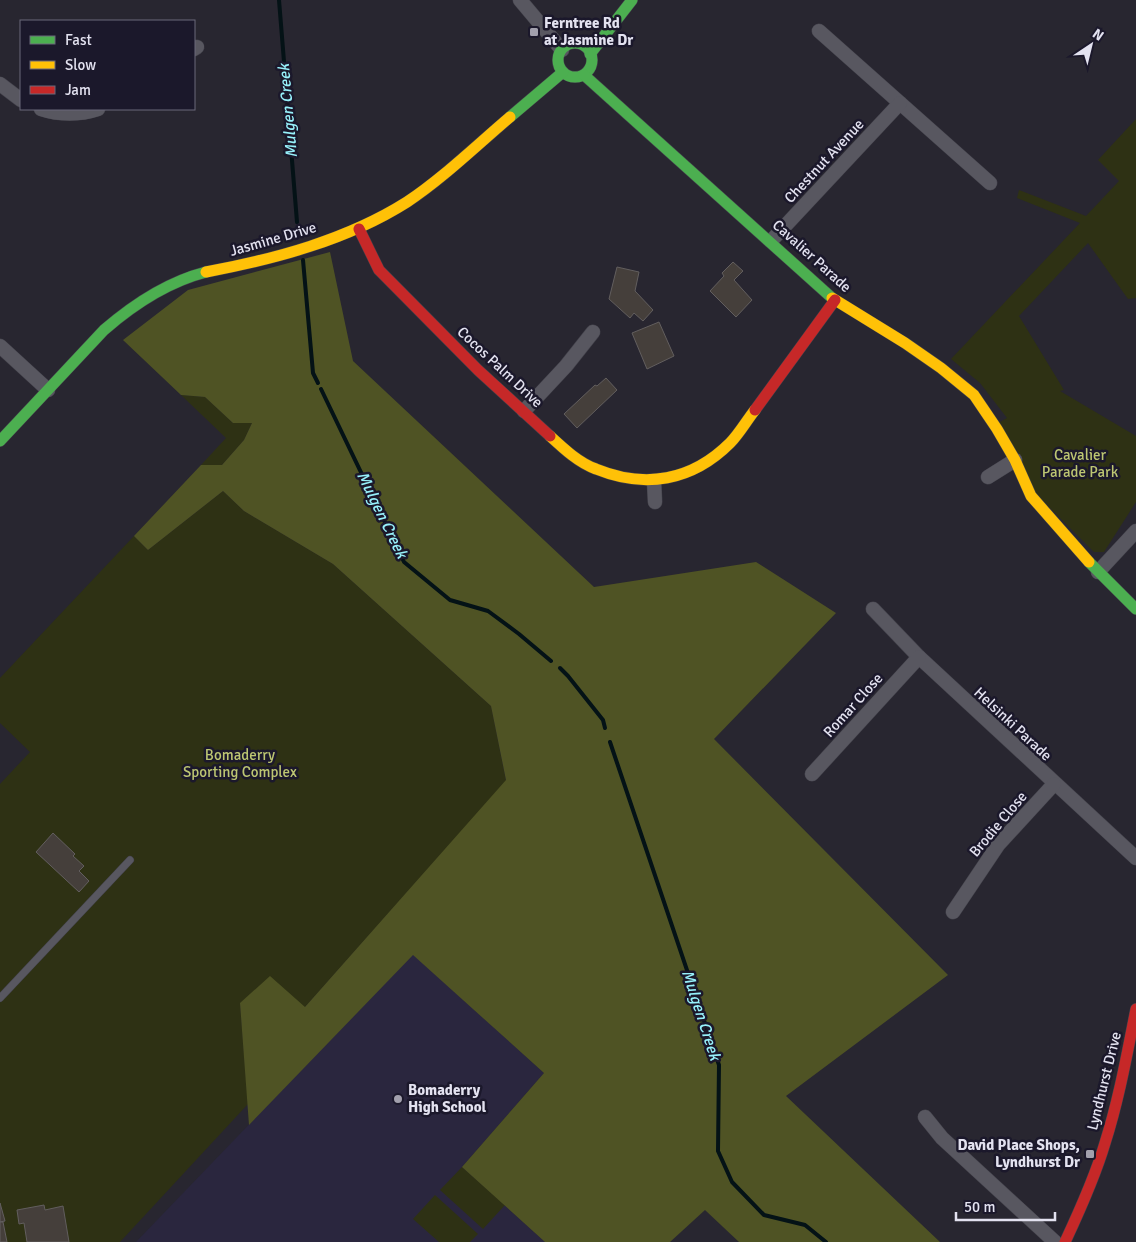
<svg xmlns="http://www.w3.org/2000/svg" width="1136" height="1242" viewBox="0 0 1136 1242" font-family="Signika,sans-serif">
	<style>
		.built { fill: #2a263e }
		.green { fill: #2e3114 }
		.forest { fill: #4f5324 }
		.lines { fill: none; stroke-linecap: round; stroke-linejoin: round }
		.stream { stroke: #041216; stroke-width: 4 }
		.building { fill: #453f3b; stroke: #625e5e }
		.lane-casing { stroke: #43424b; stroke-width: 8 }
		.street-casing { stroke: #43424b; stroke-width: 15 }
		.fast-casing { stroke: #43424b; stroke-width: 12 }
		.slow-casing { stroke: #43424b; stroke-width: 12 }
		.jam-casing { stroke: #43424b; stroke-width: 12 }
		.lane { stroke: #585760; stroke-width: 7 }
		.street { stroke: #585760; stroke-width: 14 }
		.fast { stroke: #4caf50; stroke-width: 11 }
		.slow { stroke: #ffc107; stroke-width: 11 }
		.jam { stroke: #c62828; stroke-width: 11 }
		.poi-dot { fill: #a2a0ad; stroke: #1b182b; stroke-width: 2 }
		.labels { text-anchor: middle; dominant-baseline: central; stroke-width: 5; stroke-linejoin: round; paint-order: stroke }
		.poi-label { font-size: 15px; font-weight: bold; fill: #e3e2f0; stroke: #1b182b; text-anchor: start }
		.street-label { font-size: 15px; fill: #e3e2f0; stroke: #1b182b }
		.park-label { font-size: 15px; fill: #bdc672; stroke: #1b182b }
		.water-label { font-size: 16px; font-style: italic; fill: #97f1fb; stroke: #1b182b }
	</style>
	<rect width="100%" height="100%" fill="#282630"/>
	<polygon class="built" points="413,954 544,1073 462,1167 545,1242 136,1242"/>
	<g class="green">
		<polygon points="1136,119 1136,298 1128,299 1088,243 1019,316 1064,390 1060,391 1136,436 1136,502 1104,552 1094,552 1036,494 998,423 1007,418 980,383 951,359 1080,223 1017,198 1019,190 1086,216 1119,181 1098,160"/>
		<polygon points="181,395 205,397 233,423 252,423 244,440 222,465 201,465 226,438"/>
		<polygon points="223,491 244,511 333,564 491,706 506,781 305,1007 240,1003 248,1104 120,1242 0,1242 0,784 30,752 0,723 0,678 134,536 148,550"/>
		<polygon points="462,1167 505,1205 483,1229 440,1190"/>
		<polygon points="435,1195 478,1234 470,1242 439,1242 413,1219"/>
	</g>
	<polygon class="forest" points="330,252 353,361 594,587 756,562 836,613 714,739 948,975 786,1096 940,1242 739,1242 705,1210 670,1242 545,1242 462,1167 544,1073 413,955 249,1125 240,1003 270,976 305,1007 506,780 491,706 333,564 244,511 223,491 148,550 134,536 201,465 222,465 244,440 252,423 233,423 205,397 181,395 123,340 188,290"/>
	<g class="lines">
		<g class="stream">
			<polyline points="279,0 297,222"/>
			<polyline points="303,260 313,373 318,383"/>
			<polyline points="321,389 404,562 450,600 488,611 519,634 551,661"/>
			<polyline points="560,668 568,676 603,720 605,728"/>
			<polyline points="610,742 719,1065 718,1151 732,1182 764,1215 805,1225 826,1242"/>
		</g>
	</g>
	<g class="building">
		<polygon points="733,262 743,271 734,280 752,300 736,317 710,291 724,276 722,273"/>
		<polygon points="617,267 639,272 635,291 653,310 643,321 634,313 630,318 609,299"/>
		<polygon points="659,322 674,356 647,369 632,333"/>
		<polygon points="606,378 617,390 577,428 564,414 595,385 597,386"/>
		<polygon points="53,833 75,854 73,856 84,866 79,871 89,881 79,892 36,852"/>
		<polygon points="0,1203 5,1221 0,1222"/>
		<polygon points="44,1205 45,1210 63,1206 69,1242 27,1242 24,1223 19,1224 17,1210"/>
		<polygon points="0,1222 3,1222 7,1242 0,1242"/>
	</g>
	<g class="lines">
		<g class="lane-casing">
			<polyline id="lane" points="0,998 130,860"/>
		</g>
		<g class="street-casing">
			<g id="street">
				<polyline points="520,0 562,50"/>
				<polyline points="819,31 990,183"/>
				<polyline points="194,49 197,47"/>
				<polyline points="0,84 21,100"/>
				<path d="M41,109C59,115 80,115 98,109"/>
				<polyline points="771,241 900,103"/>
				<polyline points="0,346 48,390"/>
				<polyline points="524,411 566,366 593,332"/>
				<polyline points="988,477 1015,460"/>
				<polyline points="654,481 655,502"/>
				<polyline points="1098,572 1136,531"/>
				<polyline points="873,609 919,657 1136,858"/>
				<polyline points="812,774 919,657"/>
				<polyline points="953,912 998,845 1054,784"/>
				<polyline points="925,1117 942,1138 1055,1242"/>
			</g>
		</g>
		<g class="fast-casing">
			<g id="fast">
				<circle cx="575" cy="60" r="17"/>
				<polyline points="590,54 632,0"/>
				<polyline points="584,75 832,298"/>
				<polyline points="510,117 563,72"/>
				<path d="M0,441L104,330C134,304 167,282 206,272"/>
				<polyline points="1089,562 1136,609"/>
			</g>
		</g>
		<g class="slow-casing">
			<g id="slow">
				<path d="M206,272C275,259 347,240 407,202C442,179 477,145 510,117"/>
				<polyline points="832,298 905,343 941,368 974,395 997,429 1015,460 1031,496 1089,562"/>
				<path d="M550,436C564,449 579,463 596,469C645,489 692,481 730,443C739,434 747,420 755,410"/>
			</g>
		</g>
		<g class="jam-casing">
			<g id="jam">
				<polyline points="359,229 379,270 478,370 550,436"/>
				<polyline points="755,410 835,300"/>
				<path d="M1065,1242C1080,1210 1095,1177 1105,1143C1119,1099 1127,1054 1136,1009"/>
			</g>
		</g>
		<use href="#lane" class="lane"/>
		<use href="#street" class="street"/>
		<use href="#fast" class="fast"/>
		<use href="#slow" class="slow"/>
		<use href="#jam" class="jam"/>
	</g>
	<g class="poi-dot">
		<rect x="529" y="27" width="10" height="10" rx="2.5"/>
		<circle cx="398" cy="1099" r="5"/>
		<rect x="1085" y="1149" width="10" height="10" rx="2.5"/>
	</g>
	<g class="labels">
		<g class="poi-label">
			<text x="544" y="23">Ferntree Rd<tspan x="544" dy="17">at Jasmine Dr</tspan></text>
			<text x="408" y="1090">Bomaderry<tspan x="408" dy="17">High School</tspan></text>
			<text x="1080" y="1145" text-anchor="end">David Place Shops,<tspan x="1080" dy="17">Lyndhurst Dr</tspan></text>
		</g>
		<g class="street-label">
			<text transform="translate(824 161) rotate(-47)">Chestnut Avenue</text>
			<text transform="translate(273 239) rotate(-16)">Jasmine Drive</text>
			<text transform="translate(812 256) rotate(42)">Cavalier Parade</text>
			<text transform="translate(500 367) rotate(43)">Cocos Palm Drive</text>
			<text transform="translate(853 705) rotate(-48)">Romar Close</text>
			<text transform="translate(1013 724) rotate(43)">Helsinki Parade</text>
			<text transform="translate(998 824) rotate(-50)">Brodie Close</text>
			<text transform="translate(1104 1081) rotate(-76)">Lyndhurst Drive</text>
		</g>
		<g class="park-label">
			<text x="1080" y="455">Cavalier<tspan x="1080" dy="17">Parade Park</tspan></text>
			<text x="240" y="755">Bomaderry<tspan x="240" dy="17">Sporting Complex</tspan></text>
		</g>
		<g class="water-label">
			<text transform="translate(288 111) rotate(-95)">Mulgen Creek</text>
			<text transform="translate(382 515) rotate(64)">Mulgen Creek</text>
			<text transform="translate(701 1015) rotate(72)">Mulgen Creek</text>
		</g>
	</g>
	<rect x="20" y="20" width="175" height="90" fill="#1b182b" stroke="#6b697a"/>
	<rect x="30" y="36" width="25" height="8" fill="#4caf50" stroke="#6b697a"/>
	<text x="65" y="45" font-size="15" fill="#e3e2f0">Fast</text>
	<rect x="30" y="61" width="25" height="8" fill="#ffc107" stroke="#6b697a"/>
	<text x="65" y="70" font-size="15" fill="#e3e2f0">Slow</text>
	<rect x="30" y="86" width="25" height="8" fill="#c62828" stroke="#6b697a"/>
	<text x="65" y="95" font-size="15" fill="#e3e2f0">Jam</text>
	<g transform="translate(1091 45) rotate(35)" stroke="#1b182b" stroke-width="4" paint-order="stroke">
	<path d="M0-4L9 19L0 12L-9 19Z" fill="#e3e2f0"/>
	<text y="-8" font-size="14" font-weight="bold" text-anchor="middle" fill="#e3e2f0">N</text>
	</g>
	<path d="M956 1212v8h99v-8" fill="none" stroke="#e3e2f0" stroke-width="2.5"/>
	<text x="964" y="1212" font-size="15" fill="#e3e2f0" stroke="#1b182b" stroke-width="4" paint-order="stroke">50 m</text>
</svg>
